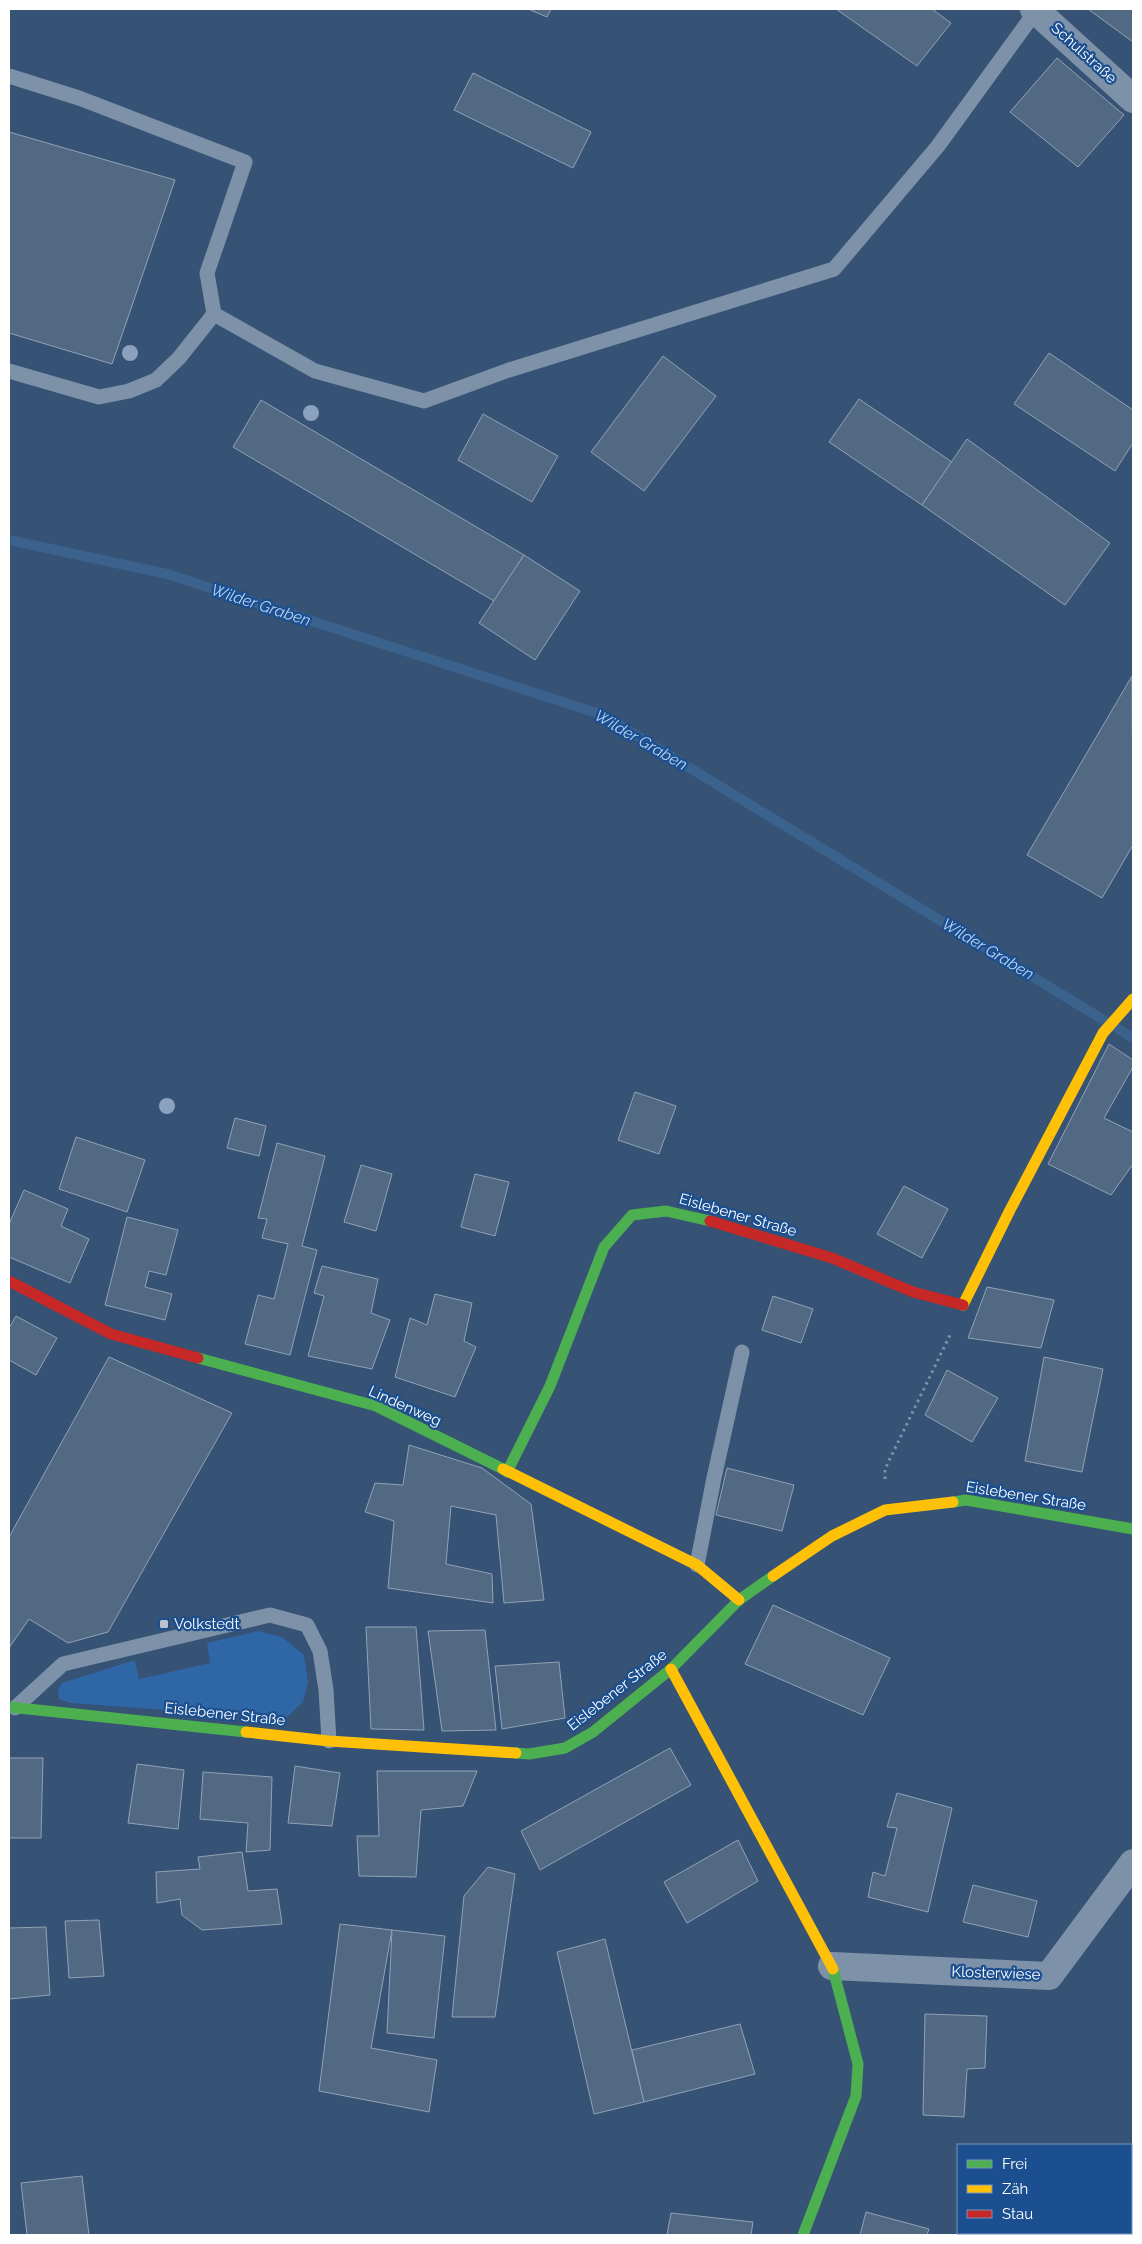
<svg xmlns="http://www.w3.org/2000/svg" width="1142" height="2244" viewBox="0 0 1142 2244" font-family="Raleway,sans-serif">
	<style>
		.green { fill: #2f66a5 }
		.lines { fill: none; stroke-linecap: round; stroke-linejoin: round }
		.stream { stroke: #3b618d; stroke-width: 10 }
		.building { fill: #526984; stroke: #92a2b6 }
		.path { stroke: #7d92a8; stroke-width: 3; stroke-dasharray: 2.5 4; stroke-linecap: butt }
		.lane { stroke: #7d92a8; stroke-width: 15 }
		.street { stroke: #7d92a8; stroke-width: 28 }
		.fast { stroke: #4caf50; stroke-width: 11 }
		.slow { stroke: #ffc107; stroke-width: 11 }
		.jam { stroke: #c62828; stroke-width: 11 }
		.tree { fill: #8aa2be }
		.poi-dot { fill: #b9c2ce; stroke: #1b4f8f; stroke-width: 2 }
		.labels { text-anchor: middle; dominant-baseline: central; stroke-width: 4.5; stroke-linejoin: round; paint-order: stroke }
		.street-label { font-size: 15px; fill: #fff; stroke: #1b4f8f }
		.poi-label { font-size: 15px; fill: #fff; stroke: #1b4f8f; text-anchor: start }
		.water-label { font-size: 16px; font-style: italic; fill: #b5d3f5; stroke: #1b4f8f }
	</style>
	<rect width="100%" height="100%" fill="#365274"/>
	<polygon class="green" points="258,1631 282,1637 304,1655 308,1682 303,1702 285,1719 70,1703 59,1699 58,1690 62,1683 135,1660 139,1679 210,1663 207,1643"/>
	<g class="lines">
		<polyline class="stream" points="9,540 167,574 603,715 1133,1038"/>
	</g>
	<g class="building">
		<polygon points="528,9 551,9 547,17"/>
		<polygon points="836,9 932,9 951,23 917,66"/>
		<polygon points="1088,9 1133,9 1133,42"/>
		<polygon points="1057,58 1124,115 1078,167 1010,112"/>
		<polygon points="473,73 591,132 573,168 454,110"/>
		<polygon points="9,132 175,180 112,364 9,333"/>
		<polygon points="1049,353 1133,410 1133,443 1115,471 1014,404"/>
		<polygon points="663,356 716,396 644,491 591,452"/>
		<polygon points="859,399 952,462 922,505 829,442"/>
		<polygon points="261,400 524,555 494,601 233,447"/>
		<polygon points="483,414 558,456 532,502 458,460"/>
		<polygon points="967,439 1110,543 1065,605 922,505"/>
		<polygon points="524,555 580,591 535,660 479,623"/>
		<polygon points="1132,676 1133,845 1102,898 1027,855"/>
		<polygon points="1109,1044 1133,1060 1133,1067 1104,1118 1133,1132 1133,1164 1111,1195 1048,1164"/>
		<polygon points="635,1092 676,1106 659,1154 618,1140"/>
		<polygon points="235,1118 266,1126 259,1156 227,1148"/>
		<polygon points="76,1137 145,1160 127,1212 59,1189"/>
		<polygon points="277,1143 325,1156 302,1246 317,1250 290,1355 245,1344 258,1295 274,1299 288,1244 262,1238 267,1219 258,1218"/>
		<polygon points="361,1165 392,1174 376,1231 344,1222"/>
		<polygon points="475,1174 509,1182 495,1236 461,1227"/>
		<polygon points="904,1186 948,1209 922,1258 877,1234"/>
		<polygon points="24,1190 68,1209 61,1226 89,1239 70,1283 9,1257 9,1224"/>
		<polygon points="127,1217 178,1230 166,1275 149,1271 145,1287 172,1294 165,1320 105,1305"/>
		<polygon points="322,1266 378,1279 371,1313 390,1320 372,1369 308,1356 324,1296 314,1293"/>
		<polygon points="987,1287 1054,1300 1041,1348 968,1338"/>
		<polygon points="435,1294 472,1303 464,1341 476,1347 455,1397 395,1377 410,1318 427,1325"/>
		<polygon points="773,1296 813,1309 801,1343 762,1330"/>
		<polygon points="16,1316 57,1338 36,1375 9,1360 9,1328"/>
		<polygon points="109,1357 232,1413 108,1632 68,1643 29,1619 9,1648 9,1537"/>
		<polygon points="1044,1357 1103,1369 1082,1472 1025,1461"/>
		<polygon points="947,1370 998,1398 972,1442 925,1415"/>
		<polygon points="409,1445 482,1468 531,1504 544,1600 504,1603 496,1515 451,1506 446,1564 492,1574 493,1603 388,1588 394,1521 365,1512 375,1483 403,1485"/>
		<polygon points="727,1468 794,1485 782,1531 716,1515"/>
		<polygon points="773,1605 890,1658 863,1715 745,1664"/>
		<polygon points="366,1627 416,1627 424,1730 371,1729"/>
		<polygon points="485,1630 496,1730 442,1731 428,1631"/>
		<polygon points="559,1662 565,1718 502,1729 495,1666"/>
		<polygon points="670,1748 691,1785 540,1870 521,1831"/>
		<polygon points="9,1758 43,1758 41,1838 9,1838"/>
		<polygon points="137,1764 184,1770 178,1829 128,1823"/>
		<polygon points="295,1766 340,1773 332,1826 288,1823"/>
		<polygon points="377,1771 477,1771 463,1806 421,1810 416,1877 359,1876 357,1836 379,1836"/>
		<polygon points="203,1772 272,1777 270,1850 246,1852 248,1823 200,1819"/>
		<polygon points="897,1793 952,1808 928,1912 868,1897 873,1872 885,1876 897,1828 887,1827"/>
		<polygon points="738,1840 758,1881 687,1923 664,1882"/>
		<polygon points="242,1852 248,1891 277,1889 282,1924 202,1930 182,1915 180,1899 157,1903 156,1872 200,1869 198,1857"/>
		<polygon points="488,1867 515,1874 495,2017 452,2017 464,1896"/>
		<polygon points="973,1885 1037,1901 1028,1937 963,1922"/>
		<polygon points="99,1920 104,1976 69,1978 65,1921"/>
		<polygon points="340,1924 392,1930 371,2048 437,2060 429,2112 319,2091"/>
		<polygon points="46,1927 50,1995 9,1999 9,1928"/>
		<polygon points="392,1930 445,1936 434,2038 387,2033"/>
		<polygon points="605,1939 644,2102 594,2114 557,1952"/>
		<polygon points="925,2014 987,2016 985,2068 967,2069 964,2117 923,2115"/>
		<polygon points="740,2024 755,2074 644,2102 632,2050"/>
		<polygon points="82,2176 89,2235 27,2235 21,2183"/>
		<polygon points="866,2212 929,2229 927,2235 860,2235"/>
		<polygon points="671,2213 753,2222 751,2235 667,2235"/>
	</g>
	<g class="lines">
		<polyline class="path" points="885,1479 885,1469 951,1333"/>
		<g class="lane">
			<polyline points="9,76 79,98 245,162 207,273 214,314 315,371 424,401 509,370 834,269 938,146 1036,11"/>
			<polyline points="9,371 99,397 129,391 156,380 179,358 214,314"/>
			<polyline points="697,1565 714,1478 742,1352"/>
			<polyline points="15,1708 63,1664 270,1615 307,1625 320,1651 326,1690 329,1741"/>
		</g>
		<g class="street">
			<polyline points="1034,9 1133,99"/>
			<polyline points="832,1966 1049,1976 1133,1863"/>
		</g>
		<g class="fast">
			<polyline points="198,1358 376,1406 503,1469"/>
			<polyline points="507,1472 550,1386 604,1247 632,1215 666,1211 710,1221"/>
			<polyline points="953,1502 966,1500 1133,1529"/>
			<polyline points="9,1707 246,1732"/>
			<polyline points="516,1753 529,1754 565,1748 593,1732 671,1669 739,1600 773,1576"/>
			<polyline points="803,2235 856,2096 858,2064 833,1969"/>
		</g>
		<g class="slow">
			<polyline points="963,1305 1010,1210 1103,1033 1133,999"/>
			<polyline points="503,1469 697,1565 739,1600"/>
			<polyline points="773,1576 832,1536 885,1510 953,1502"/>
			<polyline points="671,1669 833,1969"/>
			<polyline points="246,1732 329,1741 516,1753"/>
		</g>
		<g class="jam">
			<polyline points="710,1221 832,1258 913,1292 963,1305"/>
			<polyline points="9,1281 111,1334 198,1358"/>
		</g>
	</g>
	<g class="tree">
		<circle cx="130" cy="353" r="8"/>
		<circle cx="311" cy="413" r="8"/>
		<circle cx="167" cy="1106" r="8"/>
	</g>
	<rect class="poi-dot" x="159" y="1619" width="10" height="10" rx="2.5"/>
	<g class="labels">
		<g class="street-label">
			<text transform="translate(1084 53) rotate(42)">Schulstraße</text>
			<text transform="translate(738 1215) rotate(16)">Eislebener Straße</text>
			<text transform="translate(405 1406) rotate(24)">Lindenweg</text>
			<text transform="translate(1026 1496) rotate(9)">Eislebener Straße</text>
			<text transform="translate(617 1690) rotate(-38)">Eislebener Straße</text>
			<text transform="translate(225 1714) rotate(6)">Eislebener Straße</text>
			<text transform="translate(996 1973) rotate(2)">Klosterwiese</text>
		</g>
		<g class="poi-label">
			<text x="174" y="1624">Volkstedt</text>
		</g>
		<g class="water-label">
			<text transform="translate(261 605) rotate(18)">Wilder Graben</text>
			<text transform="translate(641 740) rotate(30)">Wilder Graben</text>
			<text transform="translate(988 949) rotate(31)">Wilder Graben</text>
		</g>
	</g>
	<rect width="1142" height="2244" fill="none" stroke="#ffffff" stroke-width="20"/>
	<rect x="957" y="2144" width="175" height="90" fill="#1b4f8f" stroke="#7695bc"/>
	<rect x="967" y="2160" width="25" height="8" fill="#4caf50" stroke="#7695bc"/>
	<text x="1002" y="2169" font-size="15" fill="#ffffff">Frei</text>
	<rect x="967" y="2185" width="25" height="8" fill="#ffc107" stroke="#7695bc"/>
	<text x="1002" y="2194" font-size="15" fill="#ffffff">Zäh</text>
	<rect x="967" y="2210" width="25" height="8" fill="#c62828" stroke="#7695bc"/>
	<text x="1002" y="2219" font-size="15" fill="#ffffff">Stau</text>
</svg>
